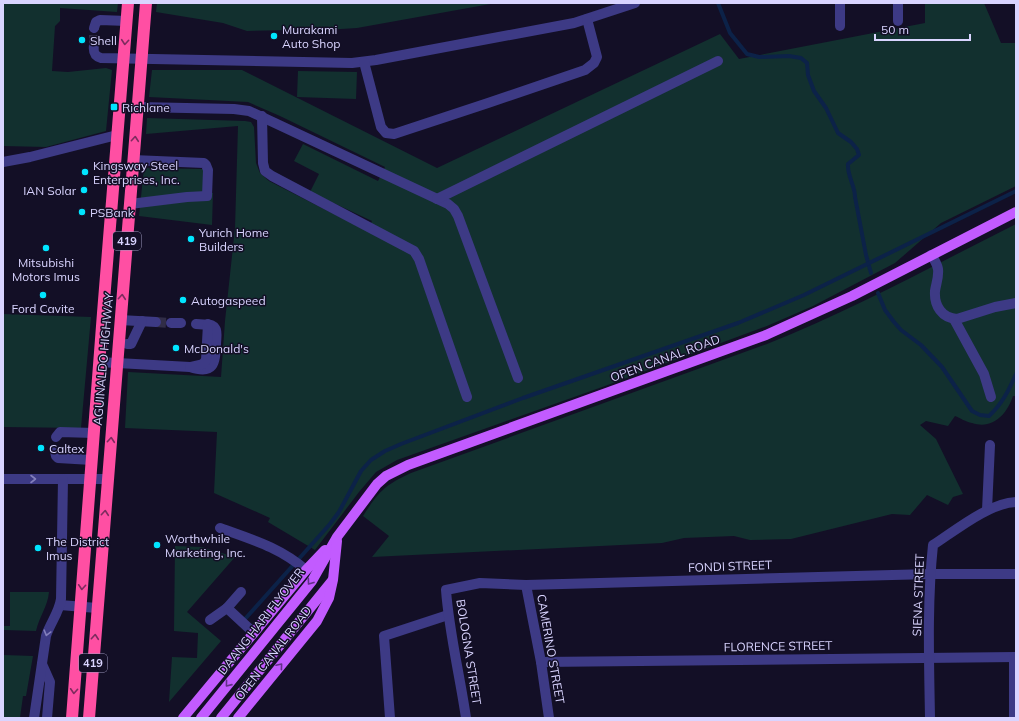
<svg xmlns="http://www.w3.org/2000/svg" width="1019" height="721" viewBox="0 0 1019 721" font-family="Mulish,sans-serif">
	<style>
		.green { fill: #12302f }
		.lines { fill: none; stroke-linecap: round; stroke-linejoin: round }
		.stream { stroke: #0c2248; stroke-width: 4 }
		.minor-tunnel { stroke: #312d47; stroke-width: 10; stroke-dasharray: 10 5; stroke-linecap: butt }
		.minor { stroke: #3d3a85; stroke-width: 10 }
		.major { stroke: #c25bff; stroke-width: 10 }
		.highway { stroke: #ff4fa3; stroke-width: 12 }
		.oneway { stroke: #7d2c5e }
		.oneway2 { stroke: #837fbc }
		.oneway3 { stroke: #623188 }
		.poi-dot { fill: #00e5ff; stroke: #130f26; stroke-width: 1.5 }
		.labels { text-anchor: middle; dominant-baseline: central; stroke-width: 3; stroke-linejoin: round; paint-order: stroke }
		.shield { fill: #130f26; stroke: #9e99be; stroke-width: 1 }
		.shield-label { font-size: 11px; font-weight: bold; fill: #d9d4ff }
		.poi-label { font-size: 12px; fill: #d9d4ff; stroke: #130f26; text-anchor: start }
		.street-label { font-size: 12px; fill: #d9d4ff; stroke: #130f26 }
	</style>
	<rect width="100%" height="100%" fill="#130f26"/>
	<g class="green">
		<polygon points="3,3 118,3 117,12 60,8 60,21 55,26 52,71 68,72 106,68 112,70 106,131 46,147 3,146"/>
		<polygon points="157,3 496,3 357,28 341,29 247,31 223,23 156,12"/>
		<polygon points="925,3 984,3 1001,43 1016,43 1016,186 941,223 895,263 813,306 767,326 605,386 397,460 376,472 359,492 315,550 268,522 270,518 214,493 217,432 125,428 128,372 221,377 225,321 235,228 238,126 146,134 147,118 245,121 251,122 254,127 256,163 260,173 269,181 367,231 372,221 310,192 319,174 294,161 303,144 378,181 385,167 280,116 248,102 149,97 152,70 242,70 437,168 720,34 739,59 925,23"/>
		<polygon points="298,71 357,72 356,99 297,97"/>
		<polygon points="144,168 203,169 203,193 213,193 212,225 139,216"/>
		<path d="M1016,224V396H1013C1007,414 993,430 972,423C966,422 960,418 955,416L948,426L926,421L920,425L936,439L963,494L953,497L948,505L927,495L910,515L892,514L791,539L750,540L734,536L684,538L662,543L372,557L389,536L363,516C379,491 385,485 411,473L767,344C853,310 934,265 1016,224Z"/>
		<polygon points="3,314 91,317 81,428 3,427"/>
		<polygon points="175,546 202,547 235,557 187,612 221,641 169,702 172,657 197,658 198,633 174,631"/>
		<path d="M10,592H49C48,606 39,617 36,631L4,630V626H10Z"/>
		<polygon points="4,655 33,656 26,696 23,696 20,718 3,718"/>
	</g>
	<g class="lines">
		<g class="stream">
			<path d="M718,3L730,33L747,54L759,57L789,56L801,58L807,63L808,75L814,91L826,108L838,133L851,142L857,149L859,155L848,164C847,176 855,185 855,197L866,255L871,273"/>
			<path d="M878,293L885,310L894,322L901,330L921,345L942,367L972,411L980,415L989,416C1002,404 1009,390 1016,374"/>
			<polyline points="245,619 330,524 339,512 361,471 371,460 385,451 401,444 523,398 738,323 804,295 1016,191"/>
		</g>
		<g class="minor-tunnel">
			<polyline points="94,45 94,28"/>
			<polyline points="156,322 171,323"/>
		</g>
		<g class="minor">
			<polyline points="898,3 898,21"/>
			<polyline points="840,26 840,3"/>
			<polyline points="94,28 96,22 100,20 127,21"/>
			<path d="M94,45C93,52 94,56 101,58L352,63L376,60L574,23L635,3"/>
			<polyline points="364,62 381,127 386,133 394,134 488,103 585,70 594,63 597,57 587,19"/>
			<polyline points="138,107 234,109 249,111 448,204 454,209 458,216 518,378"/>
			<polyline points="262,116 263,163 265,171 272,176 414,251 419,259 467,397"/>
			<polyline points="3,162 30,157 117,135"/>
			<polyline points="437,199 718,61"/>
			<polyline points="130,204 187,197 207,196 208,170 206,165 204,163 133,160"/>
			<path d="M931,255C934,259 937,264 938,269C939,277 936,284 935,291C934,306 942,318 957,319L995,307L1016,303"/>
			<polyline points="954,319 984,374 991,397"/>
			<polyline points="120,320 156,322"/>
			<polyline points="171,323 181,323"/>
			<polyline points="127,344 131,344 142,321"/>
			<path d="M99,362L190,367C214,375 215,364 216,344C216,339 218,332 215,328C214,326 213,326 211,325L196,324"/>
			<polyline points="190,367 203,364 206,360 208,324"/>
			<polyline points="56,437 60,432 94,433"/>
			<polyline points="55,451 56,456 58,458 92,460"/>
			<polyline points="3,479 108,479"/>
			<polyline points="987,510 990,445"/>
			<path d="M220,528C253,540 279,547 306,570"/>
			<polyline points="526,585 541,662 549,718"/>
			<polyline points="60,605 97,608"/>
			<polyline points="227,608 254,633"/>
			<polyline points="210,620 227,608 241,592"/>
			<polyline points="541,662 1016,657"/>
			<polyline points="42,664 50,682 47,718"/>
			<path d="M34,718L46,636C50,623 59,613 61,599L63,479"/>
			<polyline points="390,718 384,636 448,615"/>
			<path d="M466,718C460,676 449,632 446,590L480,583L526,585L930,574H1016"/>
			<path d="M930,718C929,660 927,602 933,545C956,530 989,503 1016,502"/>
			<polyline points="1014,718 1014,657"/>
		</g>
		<g class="major">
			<polyline points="183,718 306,570 325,550"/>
			<polyline points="201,718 312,581 337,537 377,484 386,476 408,465 766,335 852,296 1016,212"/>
			<polyline points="221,718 332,581"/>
			<polyline points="238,718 317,621 329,598 333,580 337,541"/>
		</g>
		<g class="highway">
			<polyline points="72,718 103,313 128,3"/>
			<polyline points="89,718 146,3"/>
		</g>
	</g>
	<defs><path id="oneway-chevron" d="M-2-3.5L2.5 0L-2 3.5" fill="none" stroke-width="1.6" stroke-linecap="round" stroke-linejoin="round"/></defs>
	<g class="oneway">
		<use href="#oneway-chevron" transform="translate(125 42) rotate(95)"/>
		<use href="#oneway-chevron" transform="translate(135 139) rotate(-85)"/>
		<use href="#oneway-chevron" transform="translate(122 297) rotate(-85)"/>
		<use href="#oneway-chevron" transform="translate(111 440) rotate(-85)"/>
		<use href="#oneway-chevron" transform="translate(105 513) rotate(-85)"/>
		<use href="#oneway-chevron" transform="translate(82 587) rotate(94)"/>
		<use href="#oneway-chevron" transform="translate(95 637) rotate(-85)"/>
		<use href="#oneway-chevron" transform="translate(74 691) rotate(94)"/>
	</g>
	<g class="oneway2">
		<use href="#oneway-chevron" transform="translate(33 479)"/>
		<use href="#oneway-chevron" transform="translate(47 633) rotate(105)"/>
	</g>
	<g class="oneway3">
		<use href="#oneway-chevron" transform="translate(310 582) rotate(126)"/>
		<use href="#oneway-chevron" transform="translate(280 666) rotate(-50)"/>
		<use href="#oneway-chevron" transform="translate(228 684) rotate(129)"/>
	</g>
	<g class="poi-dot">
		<circle cx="274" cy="36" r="4"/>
		<circle cx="82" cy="40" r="4"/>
		<rect x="110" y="103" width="8" height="8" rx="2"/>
		<circle cx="85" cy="172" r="4"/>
		<circle cx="84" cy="190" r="4"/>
		<circle cx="82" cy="212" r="4"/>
		<circle cx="191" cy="239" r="4"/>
		<circle cx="46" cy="248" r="4"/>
		<circle cx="43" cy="295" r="4"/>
		<circle cx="183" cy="300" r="4"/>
		<circle cx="176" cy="348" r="4"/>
		<circle cx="41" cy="448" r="4"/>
		<circle cx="157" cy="545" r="4"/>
		<circle cx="38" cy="548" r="4"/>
	</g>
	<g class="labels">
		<g class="shield">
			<rect x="113" y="232" width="28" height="18" rx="3"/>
			<rect x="79" y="654" width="28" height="18" rx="3"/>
		</g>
		<g class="shield-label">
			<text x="127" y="241">419</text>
			<text x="93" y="663">419</text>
		</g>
		<g class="poi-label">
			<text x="282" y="29">Murakami<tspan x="282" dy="14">Auto Shop</tspan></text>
			<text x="90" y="40">Shell</text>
			<text x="122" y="107">Richlane</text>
			<text x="93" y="165">Kingsway Steel<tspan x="93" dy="14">Enterprises, Inc.</tspan></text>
			<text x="76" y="190" text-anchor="end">IAN Solar</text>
			<text x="90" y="212">PSBank</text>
			<text x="199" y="232">Yurich Home<tspan x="199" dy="14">Builders</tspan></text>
			<text x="46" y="262" text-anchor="middle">Mitsubishi<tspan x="46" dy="14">Motors Imus</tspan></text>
			<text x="191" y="300">Autogaspeed</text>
			<text x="43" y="308" text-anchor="middle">Ford Cavite</text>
			<text x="184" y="348">McDonald's</text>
			<text x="49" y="448">Caltex</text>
			<text x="165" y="538">Worthwhile<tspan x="165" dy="14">Marketing, Inc.</tspan></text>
			<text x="46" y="541">The District<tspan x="46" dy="14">Imus</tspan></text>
		</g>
		<g class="street-label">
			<text transform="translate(665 358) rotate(-20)">OPEN CANAL ROAD</text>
			<text transform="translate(103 359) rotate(-85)">AGUINALDO HIGHWAY</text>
			<text transform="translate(730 566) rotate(-2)">FONDI STREET</text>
			<text transform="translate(918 595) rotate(-88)">SIENA STREET</text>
			<text transform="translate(261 621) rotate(-52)">DAANG HARI FLYOVER</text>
			<text transform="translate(778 646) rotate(-1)">FLORENCE STREET</text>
			<text transform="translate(551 649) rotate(80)">CAMERINO STREET</text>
			<text transform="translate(469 652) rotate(81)">BOLOGNA STREET</text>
			<text transform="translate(273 653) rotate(-52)">OPEN CANAL ROAD</text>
		</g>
	</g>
	<rect width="1019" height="721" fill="none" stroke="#d9d4ff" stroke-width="8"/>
	<path d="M875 34v6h95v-6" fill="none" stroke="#d9d4ff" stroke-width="2"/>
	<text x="881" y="34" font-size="12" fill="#d9d4ff" stroke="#130f26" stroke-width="3" paint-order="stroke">50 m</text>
</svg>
